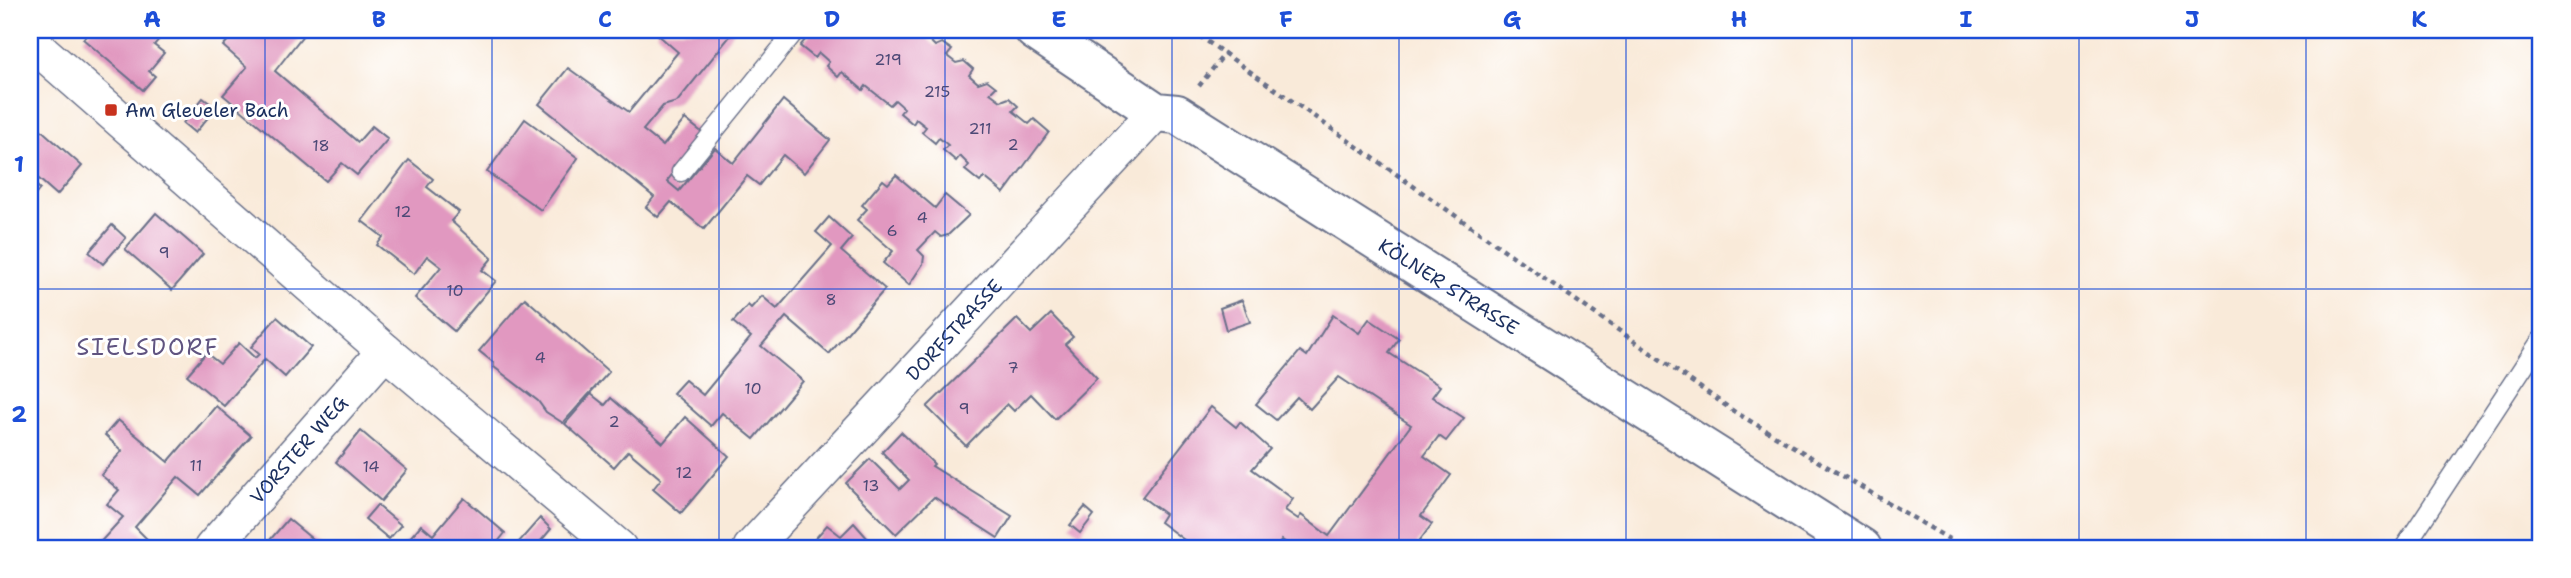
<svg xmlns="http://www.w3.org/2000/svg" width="2571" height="578" viewBox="0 0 2571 578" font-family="'Shantell Sans',sans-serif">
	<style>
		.building { fill: #e198c0 }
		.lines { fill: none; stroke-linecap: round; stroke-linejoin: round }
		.service-casing { stroke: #697089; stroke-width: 21 }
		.minor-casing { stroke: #697089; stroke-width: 38 }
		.tertiary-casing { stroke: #697089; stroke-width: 42 }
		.path { stroke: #697089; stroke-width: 4.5; stroke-dasharray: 5 5; stroke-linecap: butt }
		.service { stroke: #fff; stroke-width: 18 }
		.minor { stroke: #fff; stroke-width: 35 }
		.tertiary { stroke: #fff; stroke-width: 38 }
		.grid { fill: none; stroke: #1d4ed8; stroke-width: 2; stroke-opacity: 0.55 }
		.poi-dot { fill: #c8321e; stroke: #fff; stroke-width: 2.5 }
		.labels { text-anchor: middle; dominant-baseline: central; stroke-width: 6; stroke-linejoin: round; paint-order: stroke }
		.number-label { font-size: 16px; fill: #4c4976 }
		.poi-label { font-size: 19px; fill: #1b2f5e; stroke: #fff; text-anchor: start }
		.street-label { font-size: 19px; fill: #1b2f5e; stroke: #fff }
		.quarter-label { font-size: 23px; letter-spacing: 2px; fill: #605480; stroke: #fff }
		.neatline { fill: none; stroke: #1d4ed8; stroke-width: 2.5 }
		.grid-label { font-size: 23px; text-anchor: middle; font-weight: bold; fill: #1d4ed8 }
	</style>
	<rect width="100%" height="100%" fill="#fff"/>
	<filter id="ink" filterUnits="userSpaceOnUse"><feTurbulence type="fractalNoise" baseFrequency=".0143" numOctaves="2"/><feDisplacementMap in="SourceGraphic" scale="14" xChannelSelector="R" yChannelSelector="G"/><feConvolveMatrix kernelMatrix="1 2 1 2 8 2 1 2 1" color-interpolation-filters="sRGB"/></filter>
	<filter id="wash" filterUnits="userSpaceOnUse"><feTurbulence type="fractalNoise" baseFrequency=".00686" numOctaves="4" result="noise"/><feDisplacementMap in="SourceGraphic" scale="28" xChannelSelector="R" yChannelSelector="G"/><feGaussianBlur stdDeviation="1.57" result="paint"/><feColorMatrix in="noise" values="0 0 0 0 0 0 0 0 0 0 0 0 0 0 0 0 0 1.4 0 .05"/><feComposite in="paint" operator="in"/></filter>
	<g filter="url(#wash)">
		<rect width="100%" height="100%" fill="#f9ead9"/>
		<g id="blocks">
			<g class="building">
				<polygon points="91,30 166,31 154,45 164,53 149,71 155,76 143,90 83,39"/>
				<polygon points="237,30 307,30 275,71 358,142 372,126 388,139 357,175 342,163 326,181 223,95 247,67 223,46"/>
				<polygon points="658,30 735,30 677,102 663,106 643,130 663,146 685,119 704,134 667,181 679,191 715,148 733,163 783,100 830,140 804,173 783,155 759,185 747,176 704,229 671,202 658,217 646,207 654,197 539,104 568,68 629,112 678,52 656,33"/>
				<polygon points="813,30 919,30 935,46 942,43 952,50 947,56 956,63 964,61 973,69 969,75 978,83 987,80 996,87 990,93 1001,101 1009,98 1018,106 1013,111 1029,124 1034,119 1049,132 1004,193 984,177 980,182 965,170 969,165 960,156 956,161 943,150 948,145 939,138 935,143 922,132 926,127 916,119 913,124 900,113 904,108 895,100 890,105 866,86 863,90 842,72 838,77 826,66 829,62 819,53 815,58 800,46"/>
				<polygon points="203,98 216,108 195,133 183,123"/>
				<polygon points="525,119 578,158 541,210 487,172"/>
				<polygon points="30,120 82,166 57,195 30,171"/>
				<polygon points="409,160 433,179 427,187 459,212 451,221 492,258 482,270 496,281 454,331 415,298 441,267 427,256 414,274 377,245 383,237 362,221"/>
				<polygon points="896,175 935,208 945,195 969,215 948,235 941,237 935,232 918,250 924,256 923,264 909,285 883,263 893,251 857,220 867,209 862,205 883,180 888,184"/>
				<polygon points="30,179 40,189 30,201"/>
				<polygon points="156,213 203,254 172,290 125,249"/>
				<polygon points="829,217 852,238 841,251 885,289 829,354 786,317 761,346 803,381 754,439 722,413 711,426 673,393 685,380 703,395 751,337 733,322 748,305 751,308 762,296 777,309 832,246 816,232"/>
				<polygon points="112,225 126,238 103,264 89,252"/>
				<polygon points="525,298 609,372 563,423 546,412 538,401 494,367 494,363 479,351"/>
				<polygon points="1242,300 1250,322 1226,330 1220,308"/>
				<polygon points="1051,314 1073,337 1065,344 1097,378 1055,419 1031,394 1014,411 1007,404 966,446 927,407 1017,319 1031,333"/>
				<polygon points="1333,315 1359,333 1369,319 1399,339 1389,353 1440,386 1432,397 1464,418 1446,441 1439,436 1424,456 1451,475 1421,516 1432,524 1414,548 1293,548 1282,540 1276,548 1195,548 1160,522 1165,514 1142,497 1211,407 1236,427 1240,422 1270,449 1252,469 1293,499 1285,510 1298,519 1301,515 1329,536 1411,425 1339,377 1310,409 1297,397 1276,420 1256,404 1300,351 1307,356"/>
				<polygon points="277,317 311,347 285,377 265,359 224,406 187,375 206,353 220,364 239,343 255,358 259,354 251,347"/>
				<polygon points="591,394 605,405 611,398 663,443 685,417 729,456 681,513 653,489 661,479 628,451 614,467 565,424"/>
				<polygon points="216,406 251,436 200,495 178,477 135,527 156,548 95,548 123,517 107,504 119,490 101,475 122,451 105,435 118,420 168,462"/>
				<polygon points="361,431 407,470 381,501 336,462"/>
				<polygon points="901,432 934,464 932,466 1012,516 998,538 934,497 896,534 849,487 846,483 870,459 900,489 909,480 882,452"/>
				<polygon points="464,498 505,533 493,548 401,548 421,525 433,535"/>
				<polygon points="377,505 401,525 389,539 365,519"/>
				<polygon points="1085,507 1094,515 1080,533 1070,525"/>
				<polygon points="540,518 551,529 535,548 525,548 518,543"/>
				<polygon points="288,519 323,548 263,548"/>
				<polygon points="854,523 876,548 807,548 827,525 841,536"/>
			</g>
		</g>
	</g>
	<g filter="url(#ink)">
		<use href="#blocks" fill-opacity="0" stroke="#697089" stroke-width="2"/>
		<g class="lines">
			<g class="service-casing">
				<g id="service">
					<polyline points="681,172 796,30"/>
					<polyline points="2404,548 2541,340"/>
				</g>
			</g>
			<g class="minor-casing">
				<g id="minor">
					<polyline points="30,41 385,351 619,548"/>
					<path id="s1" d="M212,548L385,351"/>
					<path id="s2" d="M751,548L1156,112"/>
				</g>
			</g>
			<g class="tertiary-casing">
				<g id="tertiary">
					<path id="s3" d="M1034,30L1156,112L1177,114L1862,548"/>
				</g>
			</g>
			<g class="path">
				<polyline points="1191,30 1735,412 1964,548"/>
				<polyline points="1199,86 1226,52"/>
			</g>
			<use href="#service" class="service"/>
			<use href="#minor" class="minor"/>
			<use href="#tertiary" class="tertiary"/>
		</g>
	</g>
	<path class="grid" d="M265,30V548M492,30V548M719,30V548M945,30V548M1172,30V548M1399,30V548M1626,30V548M1852,30V548M2079,30V548M2306,30V548M30,289H2541"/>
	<rect class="poi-dot" x="104" y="103" width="14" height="14" rx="3.5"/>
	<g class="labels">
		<g class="number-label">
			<text x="888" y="59">219</text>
			<text x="937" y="91">215</text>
			<text x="980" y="128">211</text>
			<text x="1013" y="144">2</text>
			<text x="321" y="145">18</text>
			<text x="403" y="211">12</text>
			<text x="922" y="217">4</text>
			<text x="892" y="230">6</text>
			<text x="164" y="252">9</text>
			<text x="455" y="290">10</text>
			<text x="831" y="299">8</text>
			<text x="540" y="357">4</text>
			<text x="1013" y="367">7</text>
			<text x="753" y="388">10</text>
			<text x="964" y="408">9</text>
			<text x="614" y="421">2</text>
			<text x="196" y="465">11</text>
			<text x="371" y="466">14</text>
			<text x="684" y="472">12</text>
			<text x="871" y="485">13</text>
		</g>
		<g class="poi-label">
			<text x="125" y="110">Am Gleueler Bach</text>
		</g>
		<g class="street-label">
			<text stroke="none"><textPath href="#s3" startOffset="490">KÖLNER STRASSE</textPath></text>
			<text stroke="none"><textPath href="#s2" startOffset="298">DORFSTRASSE</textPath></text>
			<text stroke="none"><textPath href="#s1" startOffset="131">VORSTER WEG</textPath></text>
		</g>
		<g class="quarter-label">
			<text x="148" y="347">SIELSDORF</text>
		</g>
	</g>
	<rect width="2571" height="578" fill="none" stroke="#fff" stroke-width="77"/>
	<rect x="38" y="38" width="2494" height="502" class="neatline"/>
	<g class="grid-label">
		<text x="152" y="27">A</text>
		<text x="379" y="27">B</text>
		<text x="605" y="27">C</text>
		<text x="832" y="27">D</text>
		<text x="1059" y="27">E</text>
		<text x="1286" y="27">F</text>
		<text x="1512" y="27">G</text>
		<text x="1739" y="27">H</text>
		<text x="1966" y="27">I</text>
		<text x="2192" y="27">J</text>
		<text x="2419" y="27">K</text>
		<text x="19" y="172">1</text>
		<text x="19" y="422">2</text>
	</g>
</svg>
